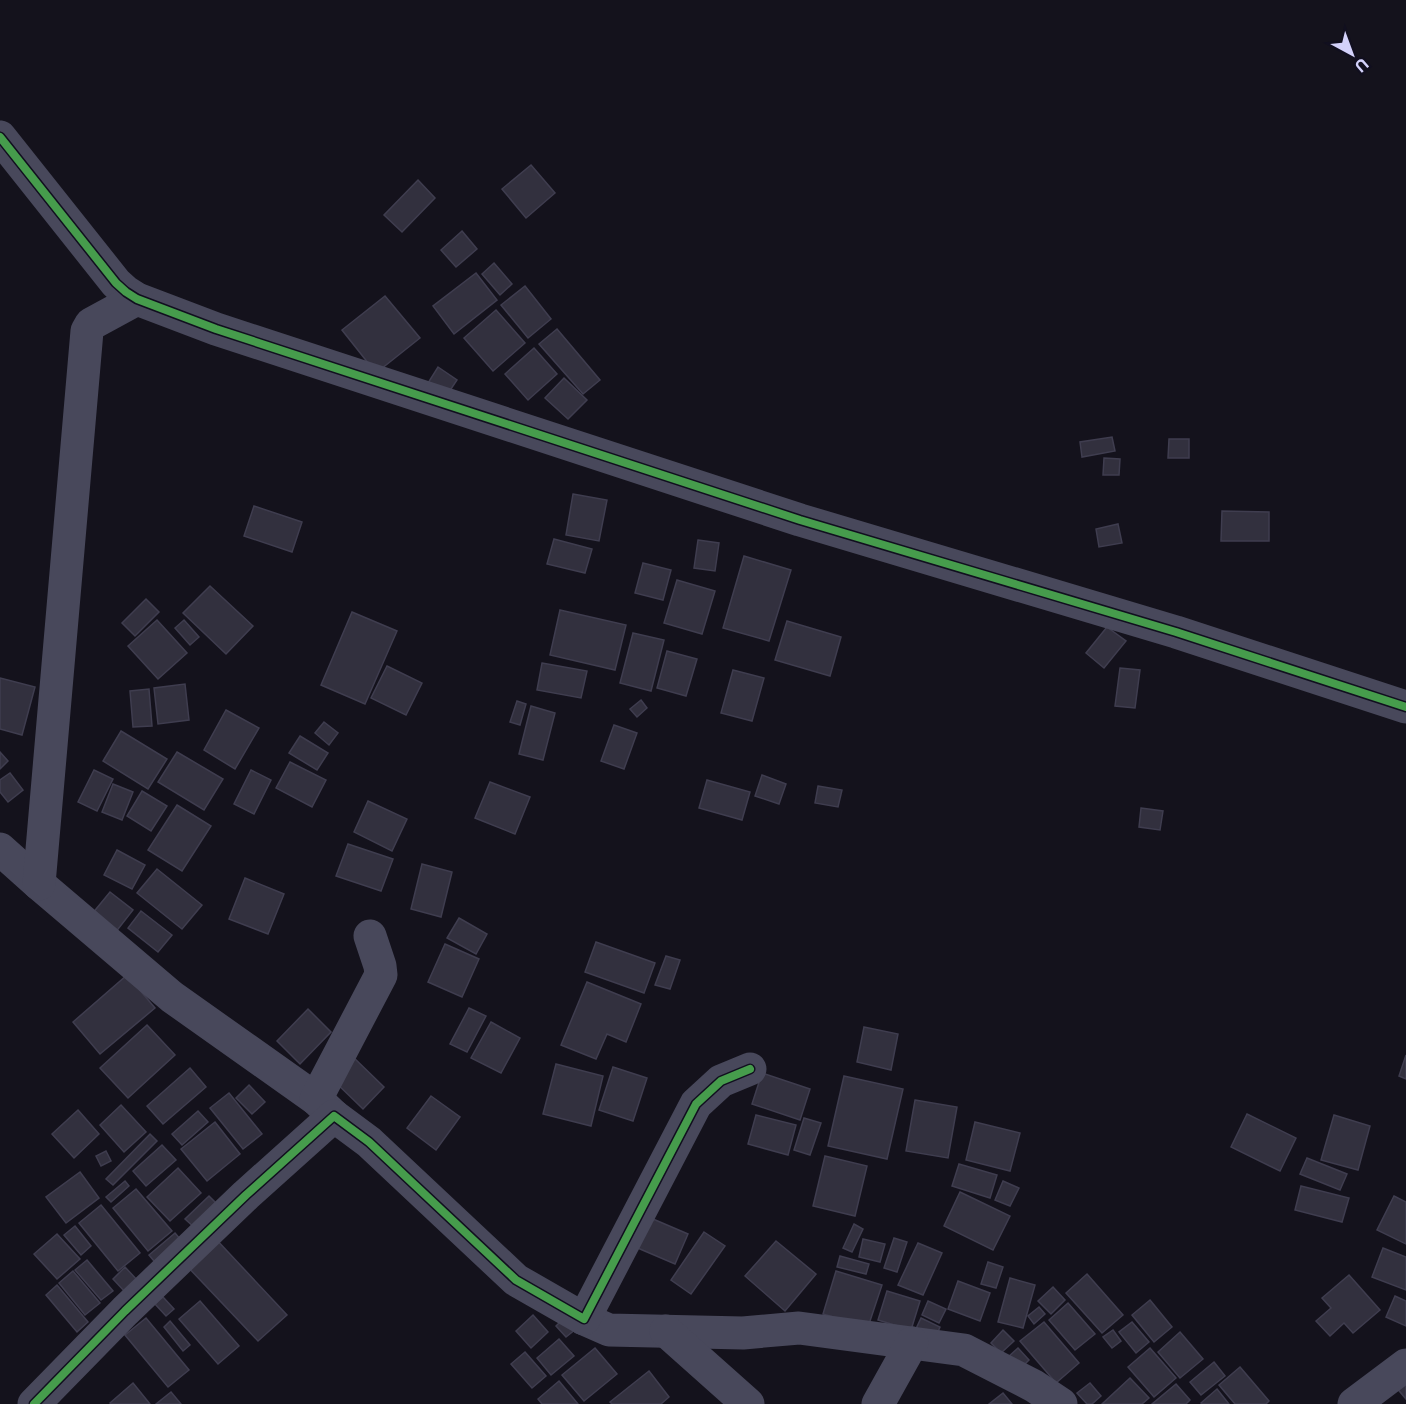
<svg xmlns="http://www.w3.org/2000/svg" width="1406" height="1404" viewBox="0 0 1406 1404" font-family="Inter,sans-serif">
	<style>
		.building { fill: #32303e; stroke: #3f3d4f; stroke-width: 1.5 }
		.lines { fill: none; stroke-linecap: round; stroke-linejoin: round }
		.minor { stroke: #48485b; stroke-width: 33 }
		.cycleway-casing { stroke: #110f1f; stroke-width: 11 }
		.cycleway { stroke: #469c4c; stroke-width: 8 }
	</style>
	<rect width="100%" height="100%" fill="#14121c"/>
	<g class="building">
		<polygon points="531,165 555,193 526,218 502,189"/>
		<polygon points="418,180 435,198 402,232 384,215"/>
		<polygon points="462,231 477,249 456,267 441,250"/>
		<polygon points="494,263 512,284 500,295 482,274"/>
		<polygon points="476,273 497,300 454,334 433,306"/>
		<polygon points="525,286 551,319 528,338 501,305"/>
		<polygon points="385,296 420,338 376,373 342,330"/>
		<polygon points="496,310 525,343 493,371 464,338"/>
		<polygon points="557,329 600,380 583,394 539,344"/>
		<polygon points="534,348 557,374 528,400 505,374"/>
		<polygon points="438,367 457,380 447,395 428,383"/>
		<polygon points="564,378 587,400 568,419 545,398"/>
		<polygon points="1112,437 1115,451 1082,457 1080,442"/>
		<polygon points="1169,439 1189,439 1189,458 1168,458"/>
		<polygon points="1104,458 1120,459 1119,475 1103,475"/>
		<polygon points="573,494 607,500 599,541 566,535"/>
		<polygon points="254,506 302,522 292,552 244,536"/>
		<polygon points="1222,511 1269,512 1269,541 1221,541"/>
		<polygon points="1118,524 1122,543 1099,547 1096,529"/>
		<polygon points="554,539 592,549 585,573 547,564"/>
		<polygon points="698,540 719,543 715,571 694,568"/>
		<polygon points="744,556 791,570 769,641 723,628"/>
		<polygon points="643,563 671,570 663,600 635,593"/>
		<polygon points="677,580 715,591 702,634 664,623"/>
		<polygon points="210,586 253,626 226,654 183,613"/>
		<polygon points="146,599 159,612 135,636 122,623"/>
		<polygon points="560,610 626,625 615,670 550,655"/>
		<polygon points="352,612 397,631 365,704 321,685"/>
		<polygon points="157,620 187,653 158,679 128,646"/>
		<polygon points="184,620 199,637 190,645 175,628"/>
		<polygon points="787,621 841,637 830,676 775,660"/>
		<polygon points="1107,627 1126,641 1104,668 1086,653"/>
		<polygon points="633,633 664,640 651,691 620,683"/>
		<polygon points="667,651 697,659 686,696 657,688"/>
		<polygon points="542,663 587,671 581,698 537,690"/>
		<polygon points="387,666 422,683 406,715 371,698"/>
		<polygon points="1120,668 1140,670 1135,708 1115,706"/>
		<polygon points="733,670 764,678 752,721 721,713"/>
		<polygon points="0,678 35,687 22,735 0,729"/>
		<polygon points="185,684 189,720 158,724 154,688"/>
		<polygon points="149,689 152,726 133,727 130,691"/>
		<polygon points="641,700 647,708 637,717 630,709"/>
		<polygon points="517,701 526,704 520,725 510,722"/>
		<polygon points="531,706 555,713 543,760 519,754"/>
		<polygon points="226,710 259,728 235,769 204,750"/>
		<polygon points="324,722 338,733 329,745 315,733"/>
		<polygon points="614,725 637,733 624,769 601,761"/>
		<polygon points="121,731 167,759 148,789 103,761"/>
		<polygon points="300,736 328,753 317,770 289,753"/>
		<polygon points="0,752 8,761 0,769"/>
		<polygon points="177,752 223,779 204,810 158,782"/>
		<polygon points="290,762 326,780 312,807 276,788"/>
		<polygon points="94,770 113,779 97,811 78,802"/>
		<polygon points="251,770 271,780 254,814 234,804"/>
		<polygon points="10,773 23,790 8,802 0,792 0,780"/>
		<polygon points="762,775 786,784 779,804 755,796"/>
		<polygon points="707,780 750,792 742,820 699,808"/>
		<polygon points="490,782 530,797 515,834 475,818"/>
		<polygon points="113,784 133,792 122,820 102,812"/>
		<polygon points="818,786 842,790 838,807 815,803"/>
		<polygon points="142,791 167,806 151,831 127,816"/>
		<polygon points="368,801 407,819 392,851 354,832"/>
		<polygon points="177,805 211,826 182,871 148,850"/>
		<polygon points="1141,808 1163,811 1160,830 1139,827"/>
		<polygon points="348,844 393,859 381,891 336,876"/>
		<polygon points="117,850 145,865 132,889 104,875"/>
		<polygon points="422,864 452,872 441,917 411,909"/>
		<polygon points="157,869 202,905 182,929 137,893"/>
		<polygon points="245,878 284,894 268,934 229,919"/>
		<polygon points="110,892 133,910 115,933 92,914"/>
		<polygon points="141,911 172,935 158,952 128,928"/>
		<polygon points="459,918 487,934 476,954 447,938"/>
		<polygon points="596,942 655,963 644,993 585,972"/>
		<polygon points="445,944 479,959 462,997 428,982"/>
		<polygon points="666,956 680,960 670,989 655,985"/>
		<polygon points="127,975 155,1008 100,1054 73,1022"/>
		<polygon points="587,982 641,1004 626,1042 607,1034 596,1059 561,1045"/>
		<polygon points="469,1008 486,1016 467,1052 450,1044"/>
		<polygon points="308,1009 331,1032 300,1064 277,1041"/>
		<polygon points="491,1022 520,1038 501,1073 471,1058"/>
		<polygon points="147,1025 175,1055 128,1098 100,1068"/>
		<polygon points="864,1027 898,1034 891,1070 857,1062"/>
		<polygon points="350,1054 384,1087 363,1109 329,1076"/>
		<polygon points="1406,1055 1406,1079 1399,1076"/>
		<polygon points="556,1064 603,1076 591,1126 543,1114"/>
		<polygon points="613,1067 647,1078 633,1121 599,1110"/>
		<polygon points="190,1068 206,1087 163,1124 147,1106"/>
		<polygon points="762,1073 810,1089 800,1120 752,1104"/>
		<polygon points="844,1076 903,1089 887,1159 828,1146"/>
		<polygon points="249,1085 265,1102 252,1114 236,1098"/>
		<polygon points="229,1093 262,1134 243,1149 210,1108"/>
		<polygon points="431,1096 460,1117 436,1150 407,1128"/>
		<polygon points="915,1100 957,1107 948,1158 906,1151"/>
		<polygon points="121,1105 146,1132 124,1152 100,1125"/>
		<polygon points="78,1110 99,1134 74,1158 52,1134"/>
		<polygon points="198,1111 208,1122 182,1145 172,1134"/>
		<polygon points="1247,1114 1296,1138 1280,1171 1231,1147"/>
		<polygon points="756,1115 796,1125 788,1155 748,1144"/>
		<polygon points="1334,1115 1370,1126 1358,1170 1321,1160"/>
		<polygon points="804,1118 821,1123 810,1155 794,1150"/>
		<polygon points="215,1122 240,1154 207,1181 181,1149"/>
		<polygon points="975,1122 1020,1133 1010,1171 966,1160"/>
		<polygon points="150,1134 157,1141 113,1185 106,1179"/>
		<polygon points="162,1145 176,1160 146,1186 133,1171"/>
		<polygon points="106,1151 111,1161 101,1166 96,1156"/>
		<polygon points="825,1156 867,1166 855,1216 813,1206"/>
		<polygon points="1307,1158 1347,1174 1340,1190 1300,1174"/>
		<polygon points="959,1164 997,1175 990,1198 952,1186"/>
		<polygon points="178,1168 201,1193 170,1221 147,1197"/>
		<polygon points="80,1172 99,1198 66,1223 46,1197"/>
		<polygon points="125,1181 129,1186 111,1202 106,1197"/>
		<polygon points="1003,1181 1019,1188 1010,1206 995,1200"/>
		<polygon points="1301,1186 1349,1198 1342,1222 1295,1210"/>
		<polygon points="136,1189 172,1231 148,1251 113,1208"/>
		<polygon points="960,1192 1010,1216 993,1250 944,1226"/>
		<polygon points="209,1196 218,1205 195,1228 185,1219"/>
		<polygon points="1394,1196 1406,1202 1406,1244 1377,1230"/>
		<polygon points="101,1205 140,1253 118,1271 79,1223"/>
		<polygon points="646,1216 688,1234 675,1264 633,1246"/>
		<polygon points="854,1224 863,1229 852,1252 843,1248"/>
		<polygon points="75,1226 91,1246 81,1255 64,1235"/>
		<polygon points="704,1232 725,1246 691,1294 671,1280"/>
		<polygon points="175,1233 185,1245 159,1267 149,1255"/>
		<polygon points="57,1234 80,1259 57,1279 34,1254"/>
		<polygon points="214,1237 287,1315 258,1341 185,1264"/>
		<polygon points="894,1238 907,1242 897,1272 884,1268"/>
		<polygon points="863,1239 885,1244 880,1262 859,1257"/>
		<polygon points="776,1241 816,1274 785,1311 745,1276"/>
		<polygon points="918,1243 942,1253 923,1295 898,1285"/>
		<polygon points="1383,1248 1406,1257 1406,1290 1372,1277"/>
		<polygon points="840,1256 869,1264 866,1274 837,1267"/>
		<polygon points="87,1260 113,1291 101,1300 75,1270"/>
		<polygon points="988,1262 1003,1267 996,1288 981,1284"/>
		<polygon points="125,1267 138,1281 126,1293 113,1279"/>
		<polygon points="73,1271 100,1303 85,1315 59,1283"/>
		<polygon points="836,1271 882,1285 868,1327 823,1314"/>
		<polygon points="1087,1274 1123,1315 1102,1333 1066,1293"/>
		<polygon points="1349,1275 1380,1310 1353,1333 1344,1323 1330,1336 1316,1321 1331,1308 1322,1298"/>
		<polygon points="1010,1278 1035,1285 1023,1328 998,1322"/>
		<polygon points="958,1281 990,1293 980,1321 948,1309"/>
		<polygon points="57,1285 88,1322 77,1332 46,1295"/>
		<polygon points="1053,1287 1065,1300 1051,1314 1038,1301"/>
		<polygon points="887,1291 920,1301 911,1330 878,1320"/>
		<polygon points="1395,1296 1406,1301 1406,1326 1386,1317"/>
		<polygon points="163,1297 174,1309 166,1316 155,1304"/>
		<polygon points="1150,1300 1172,1327 1154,1342 1132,1315"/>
		<polygon points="200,1301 239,1346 218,1364 179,1319"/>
		<polygon points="928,1301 946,1309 939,1323 922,1315"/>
		<polygon points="1068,1303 1095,1334 1075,1350 1049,1320"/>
		<polygon points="1039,1307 1045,1314 1034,1324 1028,1316"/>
		<polygon points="533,1315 548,1332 531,1348 516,1331"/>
		<polygon points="565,1317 576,1329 566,1337 556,1326"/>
		<polygon points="146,1318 189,1370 168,1387 125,1335"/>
		<polygon points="921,1318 940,1327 934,1341 915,1331"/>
		<polygon points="170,1321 190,1345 183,1351 164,1327"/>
		<polygon points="1044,1322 1079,1363 1056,1383 1020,1341"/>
		<polygon points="1132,1322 1149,1342 1136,1353 1119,1332"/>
		<polygon points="1003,1330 1014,1341 1001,1353 991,1343"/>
		<polygon points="1113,1330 1121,1341 1112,1348 1103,1337"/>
		<polygon points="1180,1332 1203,1359 1180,1378 1158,1352"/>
		<polygon points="559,1339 574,1356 551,1375 537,1358"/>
		<polygon points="595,1348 617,1374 584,1401 562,1375"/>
		<polygon points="1018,1348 1029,1360 1019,1370 1007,1358"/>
		<polygon points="1150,1348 1176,1378 1154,1397 1128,1367"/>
		<polygon points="525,1352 546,1376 532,1388 511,1364"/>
		<polygon points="1214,1362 1225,1376 1201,1395 1190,1382"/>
		<polygon points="1240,1367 1269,1401 1266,1404 1235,1404 1219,1385"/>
		<polygon points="649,1371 669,1397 661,1404 612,1404 610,1402"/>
		<polygon points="1406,1376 1406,1399 1395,1386"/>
		<polygon points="1130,1378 1149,1398 1142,1404 1102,1404"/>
		<polygon points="559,1381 578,1404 542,1404 538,1399"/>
		<polygon points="133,1383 150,1404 111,1404 110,1403"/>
		<polygon points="1090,1383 1101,1396 1092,1404 1087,1404 1077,1393"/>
		<polygon points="1176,1384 1190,1400 1186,1404 1152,1404"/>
		<polygon points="1217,1389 1229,1404 1202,1404 1201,1403"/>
		<polygon points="171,1392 181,1404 156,1404"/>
		<polygon points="1003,1393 1012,1404 989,1404"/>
	</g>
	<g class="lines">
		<g class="minor">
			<polyline points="0,137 116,283 126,292 137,299 216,329 800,520 1176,632 1406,707"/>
			<polyline points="0,849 39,884 172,997 316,1099 334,1116"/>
			<polyline points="39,884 87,331 91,324 137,299"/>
			<polyline points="316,1099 381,975 380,966 370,936"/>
			<polyline points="584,1319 609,1330 743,1333 799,1328 964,1350 1034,1386 1061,1404"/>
			<polyline points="666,1331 748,1404"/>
			<polyline points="34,1404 125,1311 246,1195 334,1116 369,1142 516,1280 584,1319 696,1104 721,1081 750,1069"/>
			<polyline points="878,1404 912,1343"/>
			<polyline points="1354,1404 1406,1365"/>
		</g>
		<g class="cycleway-casing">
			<g id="cycleway">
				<polyline points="0,137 116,283 126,292 137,299 216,329 800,520 1176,632 1406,707"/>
				<polyline points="34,1404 125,1311 246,1195 334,1116 369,1142 516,1280 584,1319 696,1104 721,1081 750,1069"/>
			</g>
		</g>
		<use href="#cycleway" class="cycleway"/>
	</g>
	<g transform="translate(1352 54) rotate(139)" stroke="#110f1f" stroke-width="4.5" paint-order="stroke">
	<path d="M0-4.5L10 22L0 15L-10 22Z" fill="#d3d1fa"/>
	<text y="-9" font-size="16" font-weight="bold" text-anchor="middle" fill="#d3d1fa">U</text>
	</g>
</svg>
